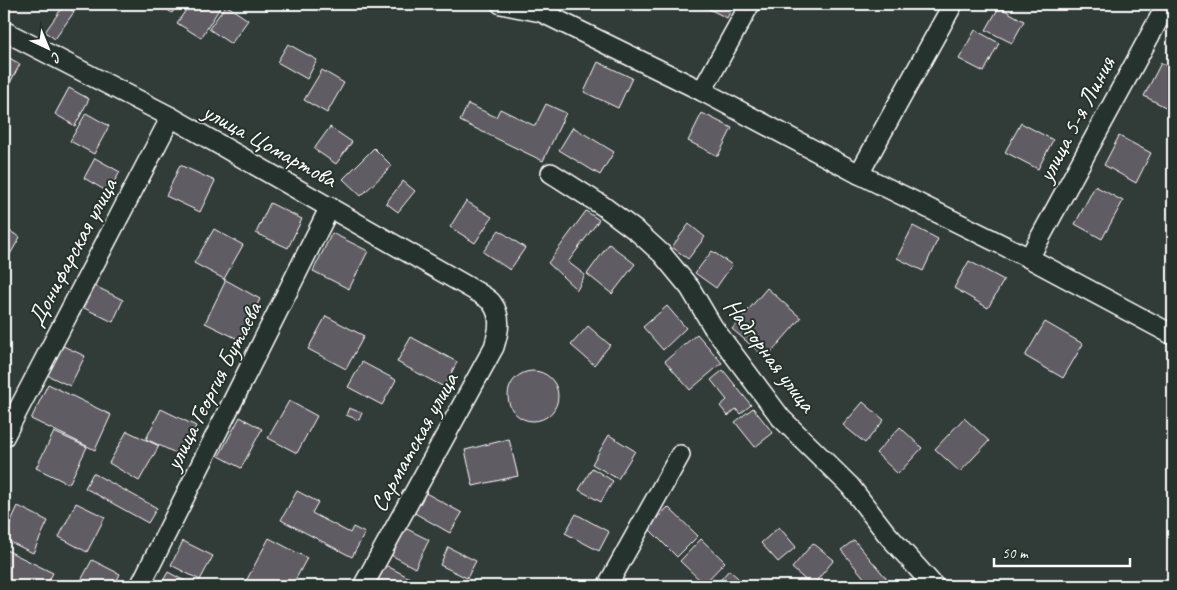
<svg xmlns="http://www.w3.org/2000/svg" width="1177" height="590" viewBox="0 0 1177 590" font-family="Caveat,sans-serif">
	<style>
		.building { fill: #5f5b64; stroke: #fff }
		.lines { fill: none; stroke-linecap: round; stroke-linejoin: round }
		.street-casing { stroke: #fff; stroke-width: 22 }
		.street { stroke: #26332d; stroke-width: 19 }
		.labels { text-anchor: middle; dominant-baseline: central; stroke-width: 4; stroke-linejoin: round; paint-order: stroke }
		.street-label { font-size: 24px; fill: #fff; stroke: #26332d }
	</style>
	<rect width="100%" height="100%" fill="#313b38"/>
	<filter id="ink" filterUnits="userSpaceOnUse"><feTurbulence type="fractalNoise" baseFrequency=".02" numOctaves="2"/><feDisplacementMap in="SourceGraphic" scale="10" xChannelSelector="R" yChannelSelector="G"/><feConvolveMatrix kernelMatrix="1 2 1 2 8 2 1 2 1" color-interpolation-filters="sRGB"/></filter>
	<g filter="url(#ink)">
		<g class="building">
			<polygon points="159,4 178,4 172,13"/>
			<polygon points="190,4 217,4 221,6 201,38 177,23"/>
			<polygon points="699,4 734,4 727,18"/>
			<polygon points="64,5 74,12 55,39 45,32"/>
			<polygon points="226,5 248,20 231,44 209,29"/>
			<polygon points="999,7 1024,21 1012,43 986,30"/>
			<polygon points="975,30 999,43 984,72 959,59"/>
			<polygon points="288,44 317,60 307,79 277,62"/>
			<polygon points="4,55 20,64 4,94"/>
			<polygon points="598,62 632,78 618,108 584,92"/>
			<polygon points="1161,63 1173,70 1173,111 1144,96"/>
			<polygon points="322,70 344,83 327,113 304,100"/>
			<polygon points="69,88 89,99 75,126 55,114"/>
			<polygon points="468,104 496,117 500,109 535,126 546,104 566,113 543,161 460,121"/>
			<polygon points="86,113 109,126 94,154 70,141"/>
			<polygon points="702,113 732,128 718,156 688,141"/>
			<polygon points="1021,123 1053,140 1038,169 1005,152"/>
			<polygon points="330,127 352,142 336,164 314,149"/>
			<polygon points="573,127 614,152 600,175 559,150"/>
			<polygon points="1119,136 1151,153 1136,183 1104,165"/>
			<polygon points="374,148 392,166 361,196 343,179"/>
			<polygon points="95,158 120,172 108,192 84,178"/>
			<polygon points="180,165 215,181 200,212 166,196"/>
			<polygon points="403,181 415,191 398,212 386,203"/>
			<polygon points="1095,186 1123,201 1102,239 1075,224"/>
			<polygon points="466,201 492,217 475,243 450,227"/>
			<polygon points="270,203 302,219 288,248 256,233"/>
			<polygon points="586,211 599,220 568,262 585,275 577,290 548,263"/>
			<polygon points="689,224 705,237 688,259 672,247"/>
			<polygon points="913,226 938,239 923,271 897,258"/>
			<polygon points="4,228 20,237 4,265"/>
			<polygon points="214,229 243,245 224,279 194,263"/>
			<polygon points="499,230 525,248 510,270 483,252"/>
			<polygon points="332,233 368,251 349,289 313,271"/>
			<polygon points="609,244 635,264 612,294 587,274"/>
			<polygon points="712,251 732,265 716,288 695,273"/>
			<polygon points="969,261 1004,280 988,308 954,288"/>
			<polygon points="224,279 260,299 240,340 205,323 225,282"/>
			<polygon points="91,284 123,300 113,322 80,306"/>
			<polygon points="767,288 801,318 766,358 732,329"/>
			<polygon points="667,306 686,328 663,350 643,327"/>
			<polygon points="326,316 364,336 346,369 308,349"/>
			<polygon points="1045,322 1083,344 1063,378 1025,356"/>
			<polygon points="588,326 610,345 594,365 571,345"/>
			<polygon points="697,334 722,363 690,390 665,361"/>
			<polygon points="411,337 457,362 444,387 397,362"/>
			<polygon points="61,345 85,356 70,386 47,375"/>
			<polygon points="362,362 396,380 382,405 348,387"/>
			<polygon points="723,370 751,405 740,414 736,409 728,416 720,406 727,400 711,380"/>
			<circle cx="533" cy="396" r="25"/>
			<polygon points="48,384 111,415 95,450 31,419"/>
			<polygon points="289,401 317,416 297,453 268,438"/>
			<polygon points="863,402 884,420 865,443 843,425"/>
			<polygon points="349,408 362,413 359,420 346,415"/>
			<polygon points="753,408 773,433 755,447 735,422"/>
			<polygon points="161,409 196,426 182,456 146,439"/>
			<polygon points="240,417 262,429 241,468 219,456"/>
			<polygon points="964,418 989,441 960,472 935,449"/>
			<polygon points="900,427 922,448 898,474 876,453"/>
			<polygon points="127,431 159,446 139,481 109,463"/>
			<polygon points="54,432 87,447 69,484 36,468"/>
			<polygon points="609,435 635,451 618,479 592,464"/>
			<polygon points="509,439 518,476 473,486 465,450"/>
			<polygon points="592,468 613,481 601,502 579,490"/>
			<polygon points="93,473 157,508 148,523 85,488"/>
			<polygon points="297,491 318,502 312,513 350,533 353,527 365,533 352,557 281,520"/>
			<polygon points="422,491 462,513 450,533 411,511"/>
			<polygon points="76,503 105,517 87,552 59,537"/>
			<polygon points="18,506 48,521 33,553 4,539 4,536"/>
			<polygon points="668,507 698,536 677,557 648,528"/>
			<polygon points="576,514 609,532 599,551 565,533"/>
			<polygon points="779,527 796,547 778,562 761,543"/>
			<polygon points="405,528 429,540 415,568 391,555"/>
			<polygon points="269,538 307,558 292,586 245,586 244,585"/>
			<polygon points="701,539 725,562 704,584 680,561"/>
			<polygon points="854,540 887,579 879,586 871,586 841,550"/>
			<polygon points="183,541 213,556 200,580 171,565"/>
			<polygon points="813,543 834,560 812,586 792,568"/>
			<polygon points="448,547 476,561 467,578 440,565"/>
			<polygon points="4,549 53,573 46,586 4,586"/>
			<polygon points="92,560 120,574 114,586 78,586"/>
			<polygon points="385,565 414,580 411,586 375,586"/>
			<polygon points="729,570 747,586 715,586"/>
			<polygon points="168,572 194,586 160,586"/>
		</g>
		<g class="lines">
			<g class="street-casing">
				<g id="street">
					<polyline points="501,4 541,12 702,91 859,174 1029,258 1173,335"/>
					<path d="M4,31L171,117L479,293C483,296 489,299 492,303C502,317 499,331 494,347L363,586"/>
					<polyline points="702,91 750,4"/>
					<polyline points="551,173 603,206 639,233 662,254 690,288 713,327 781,418 850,486 886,533 934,586"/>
					<polyline points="859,174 953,4"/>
					<polyline points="1029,258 1167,4"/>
					<polyline points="4,437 171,117"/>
					<polyline points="140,586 330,207"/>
					<polyline points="607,586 680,455"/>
				</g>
			</g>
			<use href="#street" class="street"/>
		</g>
	</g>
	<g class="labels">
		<g class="street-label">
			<text transform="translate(1076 119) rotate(-62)">улица 5-я Линия</text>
			<text transform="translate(270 145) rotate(29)">улица Цомартова</text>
			<text transform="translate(72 252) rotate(-62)">Донифарская улица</text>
			<text transform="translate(770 355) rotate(53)">Надгорная улица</text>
			<text transform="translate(213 386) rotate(-63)">улица Георгия Бутаева</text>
			<text transform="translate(414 442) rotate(-61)">Сарматская улица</text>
		</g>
	</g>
	<rect width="1177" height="590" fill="none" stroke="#26332d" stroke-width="20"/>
	<rect x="10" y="10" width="1157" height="570" fill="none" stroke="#fff" stroke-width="2" filter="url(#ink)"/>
	<g transform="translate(48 48) rotate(136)" stroke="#26332d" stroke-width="4" paint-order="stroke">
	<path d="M0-4L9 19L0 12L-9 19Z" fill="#ffffff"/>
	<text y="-8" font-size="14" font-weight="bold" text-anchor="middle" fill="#ffffff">С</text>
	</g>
	<path d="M994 558v8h136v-8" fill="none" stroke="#ffffff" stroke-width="2.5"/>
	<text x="1002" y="558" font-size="15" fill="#ffffff" stroke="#26332d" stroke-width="4" paint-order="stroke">50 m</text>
</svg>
